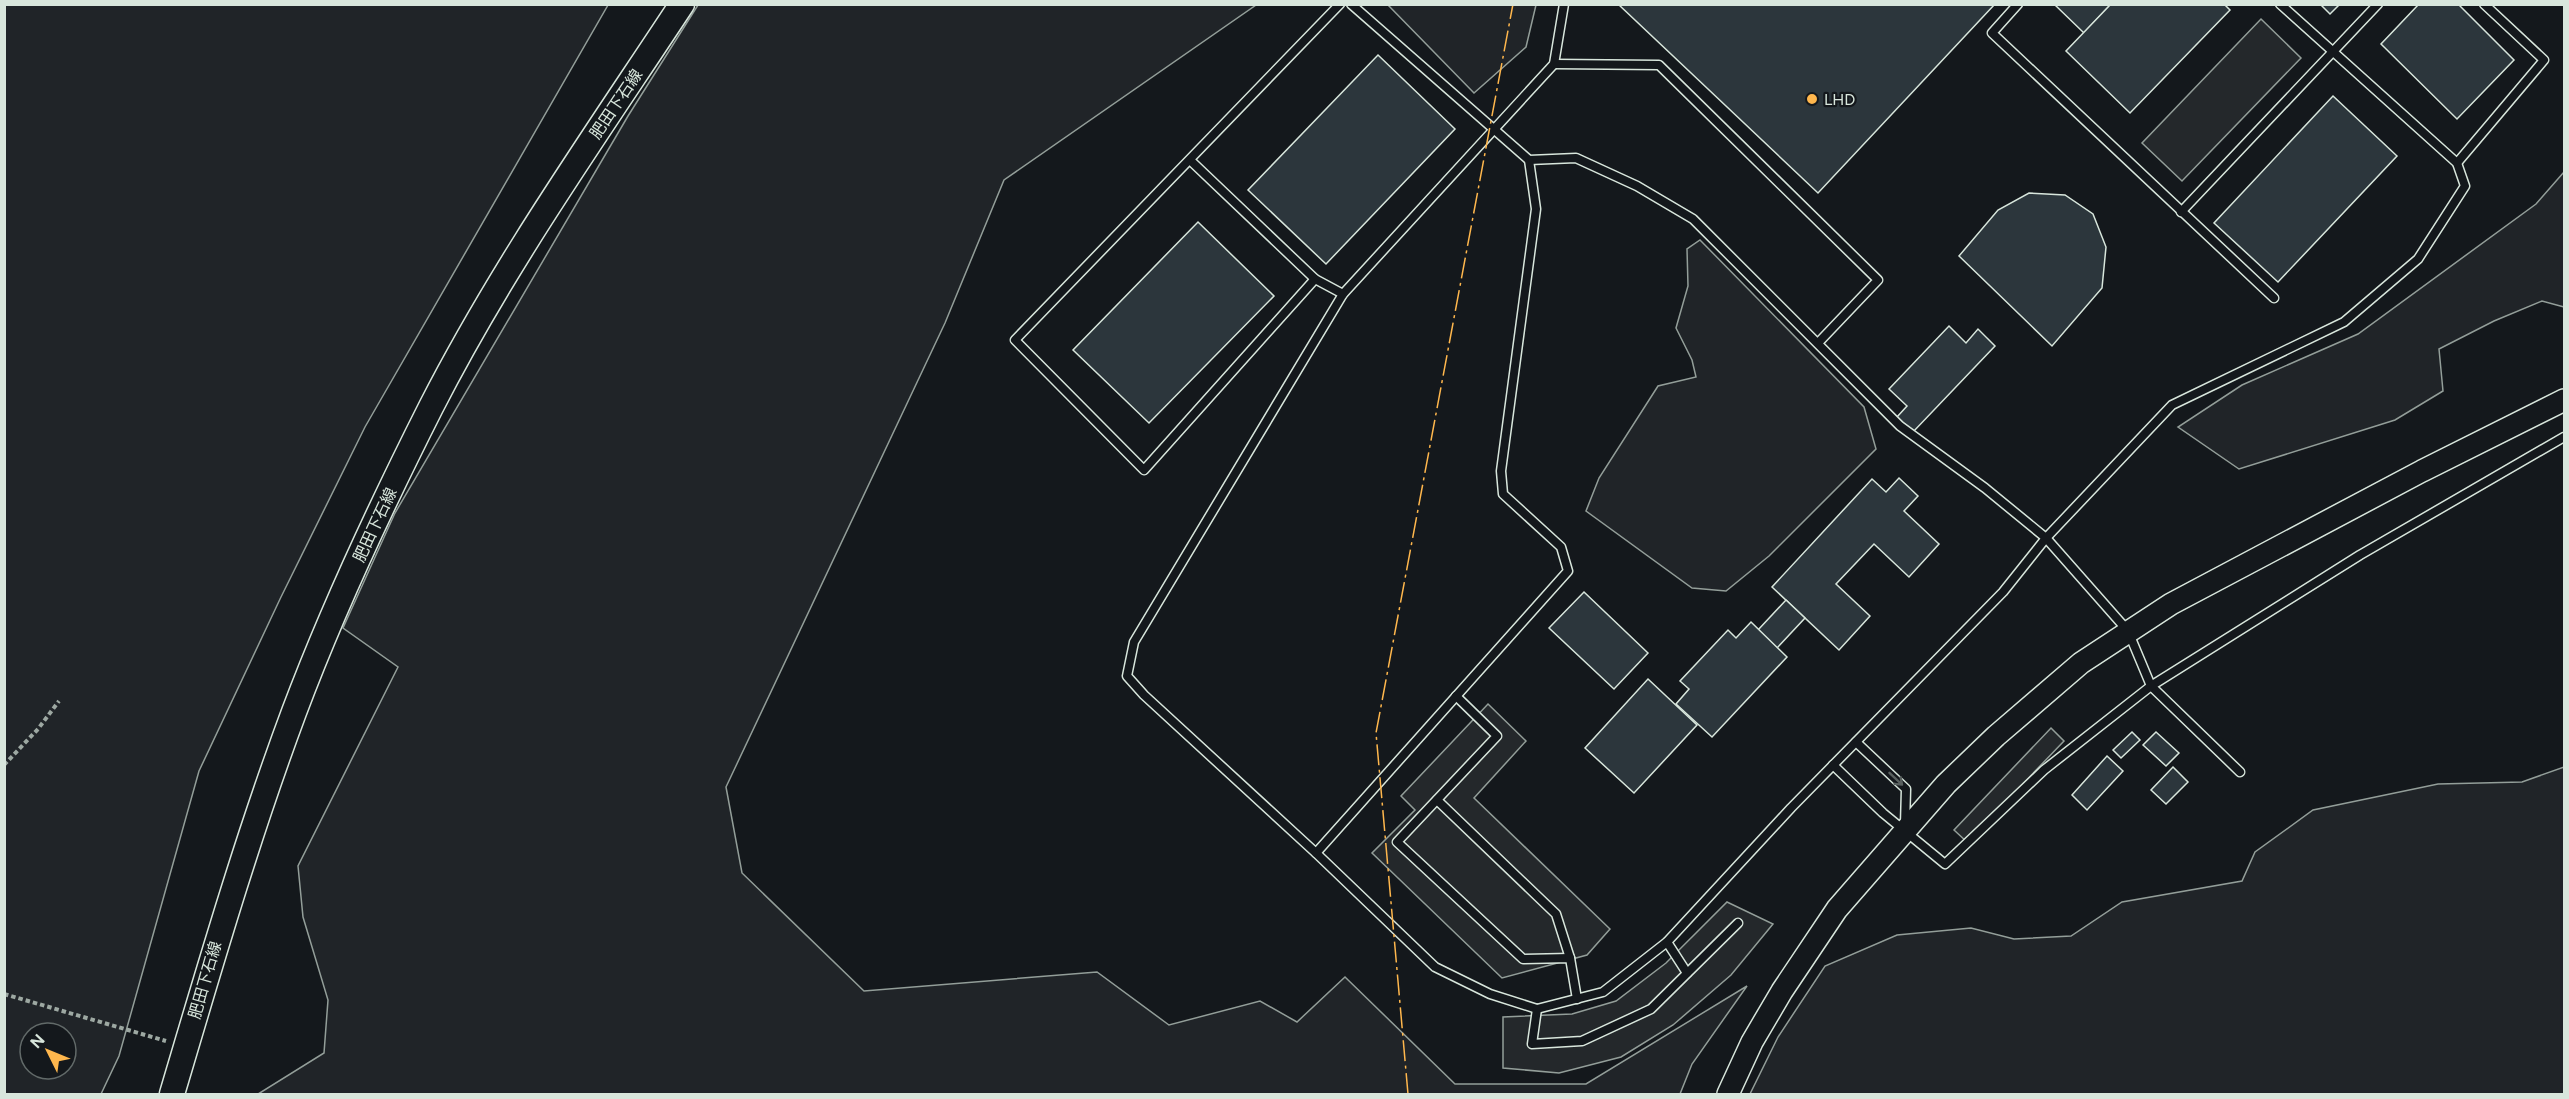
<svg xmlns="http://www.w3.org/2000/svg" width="2569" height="1099" viewBox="0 0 2569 1099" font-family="Figtree,'Noto Sans JP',sans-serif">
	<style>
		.green { fill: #202428; stroke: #939e99; stroke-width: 1.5; fill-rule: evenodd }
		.parking { fill: #24282b; stroke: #939e99; stroke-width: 1.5 }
		.building { fill: #2c363c; stroke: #d8e6dc; stroke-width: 1.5 }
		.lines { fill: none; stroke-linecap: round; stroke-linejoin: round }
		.service-casing { stroke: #d8e6dc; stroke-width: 11 }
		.tertiary-casing { stroke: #d8e6dc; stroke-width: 24 }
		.secondary-casing { stroke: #d8e6dc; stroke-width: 27 }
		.path { stroke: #9da8a2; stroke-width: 4; stroke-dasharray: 4.5 3; stroke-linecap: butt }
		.service { stroke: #14181c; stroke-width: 8 }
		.tertiary { stroke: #14181c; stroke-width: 21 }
		.secondary { stroke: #14181c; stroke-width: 24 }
		.power { stroke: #ffb74d; stroke-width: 1.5; stroke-dasharray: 21 4.5 3 4.5; stroke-linecap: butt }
		.oneway { stroke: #59605f }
		.poi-dot { fill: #ffb74d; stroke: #14181c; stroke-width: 2 }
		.labels { text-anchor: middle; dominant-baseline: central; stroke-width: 4.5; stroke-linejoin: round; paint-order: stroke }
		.poi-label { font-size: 16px; fill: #d8e6dc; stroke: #14181c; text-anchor: start }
		.street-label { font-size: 16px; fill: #d8e6dc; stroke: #14181c }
	</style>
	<rect width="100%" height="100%" fill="#14181c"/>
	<g class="green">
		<path d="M5,4L608,5L365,427L281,597L199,771L119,1056L101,1094H5ZM30,1033H66V1069H30Z"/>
		<polygon points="698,5 1256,5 1004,180 945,323 726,787 742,873 864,991 1097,972 1169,1025 1260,1001 1297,1022 1345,977 1455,1084 1586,1084 1747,986 1692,1064 1680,1094 258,1094 324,1053 328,1000 303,917 298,866 398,667 343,628 395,513 628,116"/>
		<polygon points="1388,5 1536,5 1526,47 1474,93"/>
		<polygon points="2564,172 2564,307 2542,301 2494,321 2439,349 2443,391 2395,420 2239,469 2178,427 2242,385 2358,334 2536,204"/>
		<polygon points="1700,240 1864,407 1876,449 1769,556 1726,591 1692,588 1586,511 1599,478 1658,386 1696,377 1692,360 1676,328 1688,286 1687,249"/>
		<polygon points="2564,767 2564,1094 1750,1094 1778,1037 1825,966 1897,935 1971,928 2014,939 2071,936 2122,902 2242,881 2255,852 2313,810 2438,784 2522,782"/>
	</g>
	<g class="parking">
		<polygon points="2261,19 2301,58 2182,181 2142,143"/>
		<polygon points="1488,704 1526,741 1474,798 1610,929 1587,955 1502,978 1372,853 1415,810 1401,796"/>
		<polygon points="2051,728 2064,741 1967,842 1954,830"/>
		<polygon points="1727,902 1773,924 1731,975 1673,1025 1621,1057 1559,1073 1503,1068 1503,1017 1572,1014 1616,1001 1666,963"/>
	</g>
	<g class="building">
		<polygon points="1618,4 1995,4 1818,193"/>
		<polygon points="2054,4 2111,4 2084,33"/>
		<polygon points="2111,4 2224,4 2230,10 2130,113 2066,51"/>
		<polygon points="2320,4 2340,4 2330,14"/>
		<polygon points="2419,4 2458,4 2514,60 2457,119 2381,44"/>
		<polygon points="1378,55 1455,129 1326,264 1248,190"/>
		<polygon points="2333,96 2397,156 2278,282 2214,223"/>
		<polygon points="2029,193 2065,195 2093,214 2106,247 2102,288 2052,346 1959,256 1998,210"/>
		<polygon points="1198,222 1274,296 1149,423 1073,350"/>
		<polygon points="1949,326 1966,343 1978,329 1995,346 1913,432 1897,417 1907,406 1889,389"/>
		<polygon points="1899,478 1918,496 1904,511 1939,544 1909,577 1874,544 1836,584 1870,616 1839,650 1772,587 1872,479 1886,492"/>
		<polygon points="1584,592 1648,653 1614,689 1549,628"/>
		<polygon points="1786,600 1805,618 1777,648 1758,630"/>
		<polygon points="1751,622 1787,657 1712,737 1676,704 1689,689 1680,681 1728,630 1736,638"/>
		<polygon points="1648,679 1697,725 1634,793 1585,748"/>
		<polygon points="2132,732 2140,740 2121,758 2113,750"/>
		<polygon points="2156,732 2179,753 2166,766 2143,745"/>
		<polygon points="2107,756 2123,771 2087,810 2072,795"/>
		<polygon points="2173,767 2188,782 2166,804 2151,790"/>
	</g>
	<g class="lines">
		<g class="service-casing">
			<g id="service">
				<polyline points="1351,4 1529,160 1576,158 1637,186 1693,219 1900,426 1985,488 2046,538 2128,631 2151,686 2240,772"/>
				<polyline points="1564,4 1554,64 1343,294 1134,642 1127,676 1144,695 1316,853 1435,967 1490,994 1537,1009 1603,992 1667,942 1791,808 2003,592 2046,538 2172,405 2344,322 2418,259 2465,186 2457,163 2280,4"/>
				<polyline points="2018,4 1992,33 2274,298"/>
				<polyline points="1554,64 1659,65 1878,280 1818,343"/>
				<polyline points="1191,161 1315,279 1343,294"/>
				<polyline points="2457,163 2544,60 2484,4"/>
				<polyline points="2181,212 2378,4"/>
				<polyline points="1315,279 1144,470 1015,340 1340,4"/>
				<polyline points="1456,696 1497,736 1397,842 1523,959 1570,958 1577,999"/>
				<polyline points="1856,742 1906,789 1905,825"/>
				<polyline points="1833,765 1883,813 1945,864 2044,770 2151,686 2360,555 2564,437"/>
				<polyline points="1437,800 1556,914 1570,958"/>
				<polyline points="1316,853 1568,571 1561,547 1503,494 1501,471 1536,209 1529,160"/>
				<polyline points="1667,942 1687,973"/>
				<polyline points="1537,1009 1532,1044 1582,1041 1651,1009 1738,923"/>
			</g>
		</g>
		<g class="tertiary-casing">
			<polyline id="tertiary" points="1728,1094 1752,1042 1782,991 1837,909 1946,784 1996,736 2081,663 2171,604 2422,471 2564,400"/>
		</g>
		<g class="secondary-casing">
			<path id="secondary" d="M172,1094C210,966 247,838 294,712C333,608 381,506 431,407C503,266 595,136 682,4"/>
		</g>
		<g class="path">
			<polyline points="4,765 38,729 59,701"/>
			<polyline points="4,994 166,1041"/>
		</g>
		<use href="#service" class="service"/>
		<use href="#tertiary" class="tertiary"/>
		<use href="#secondary" class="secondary"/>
		<polyline class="power" points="1408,1094 1376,733 1513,4"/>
	</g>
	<defs><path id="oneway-shaft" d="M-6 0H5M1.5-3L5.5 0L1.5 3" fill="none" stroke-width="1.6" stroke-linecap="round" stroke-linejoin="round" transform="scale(1.5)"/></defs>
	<use class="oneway" href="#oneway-shaft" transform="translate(1896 779) rotate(43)"/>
	<circle class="poi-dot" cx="1812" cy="99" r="6"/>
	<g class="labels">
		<g class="poi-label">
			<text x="1824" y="99">LHD</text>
		</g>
		<g class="street-label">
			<text transform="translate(616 104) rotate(-56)">肥田下石線</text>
			<text transform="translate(375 525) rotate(-65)">肥田下石線</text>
			<text transform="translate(205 980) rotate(-74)">肥田下石線</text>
		</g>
	</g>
	<rect width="2569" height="1099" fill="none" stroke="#d8e6dc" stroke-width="12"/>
	<g transform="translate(48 1051) rotate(313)"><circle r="28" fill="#14181c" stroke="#626a69" stroke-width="1.5"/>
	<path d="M0-4.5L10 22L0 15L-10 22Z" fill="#ffb74d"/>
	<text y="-9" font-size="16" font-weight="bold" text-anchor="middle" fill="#d8e6dc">N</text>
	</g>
</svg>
